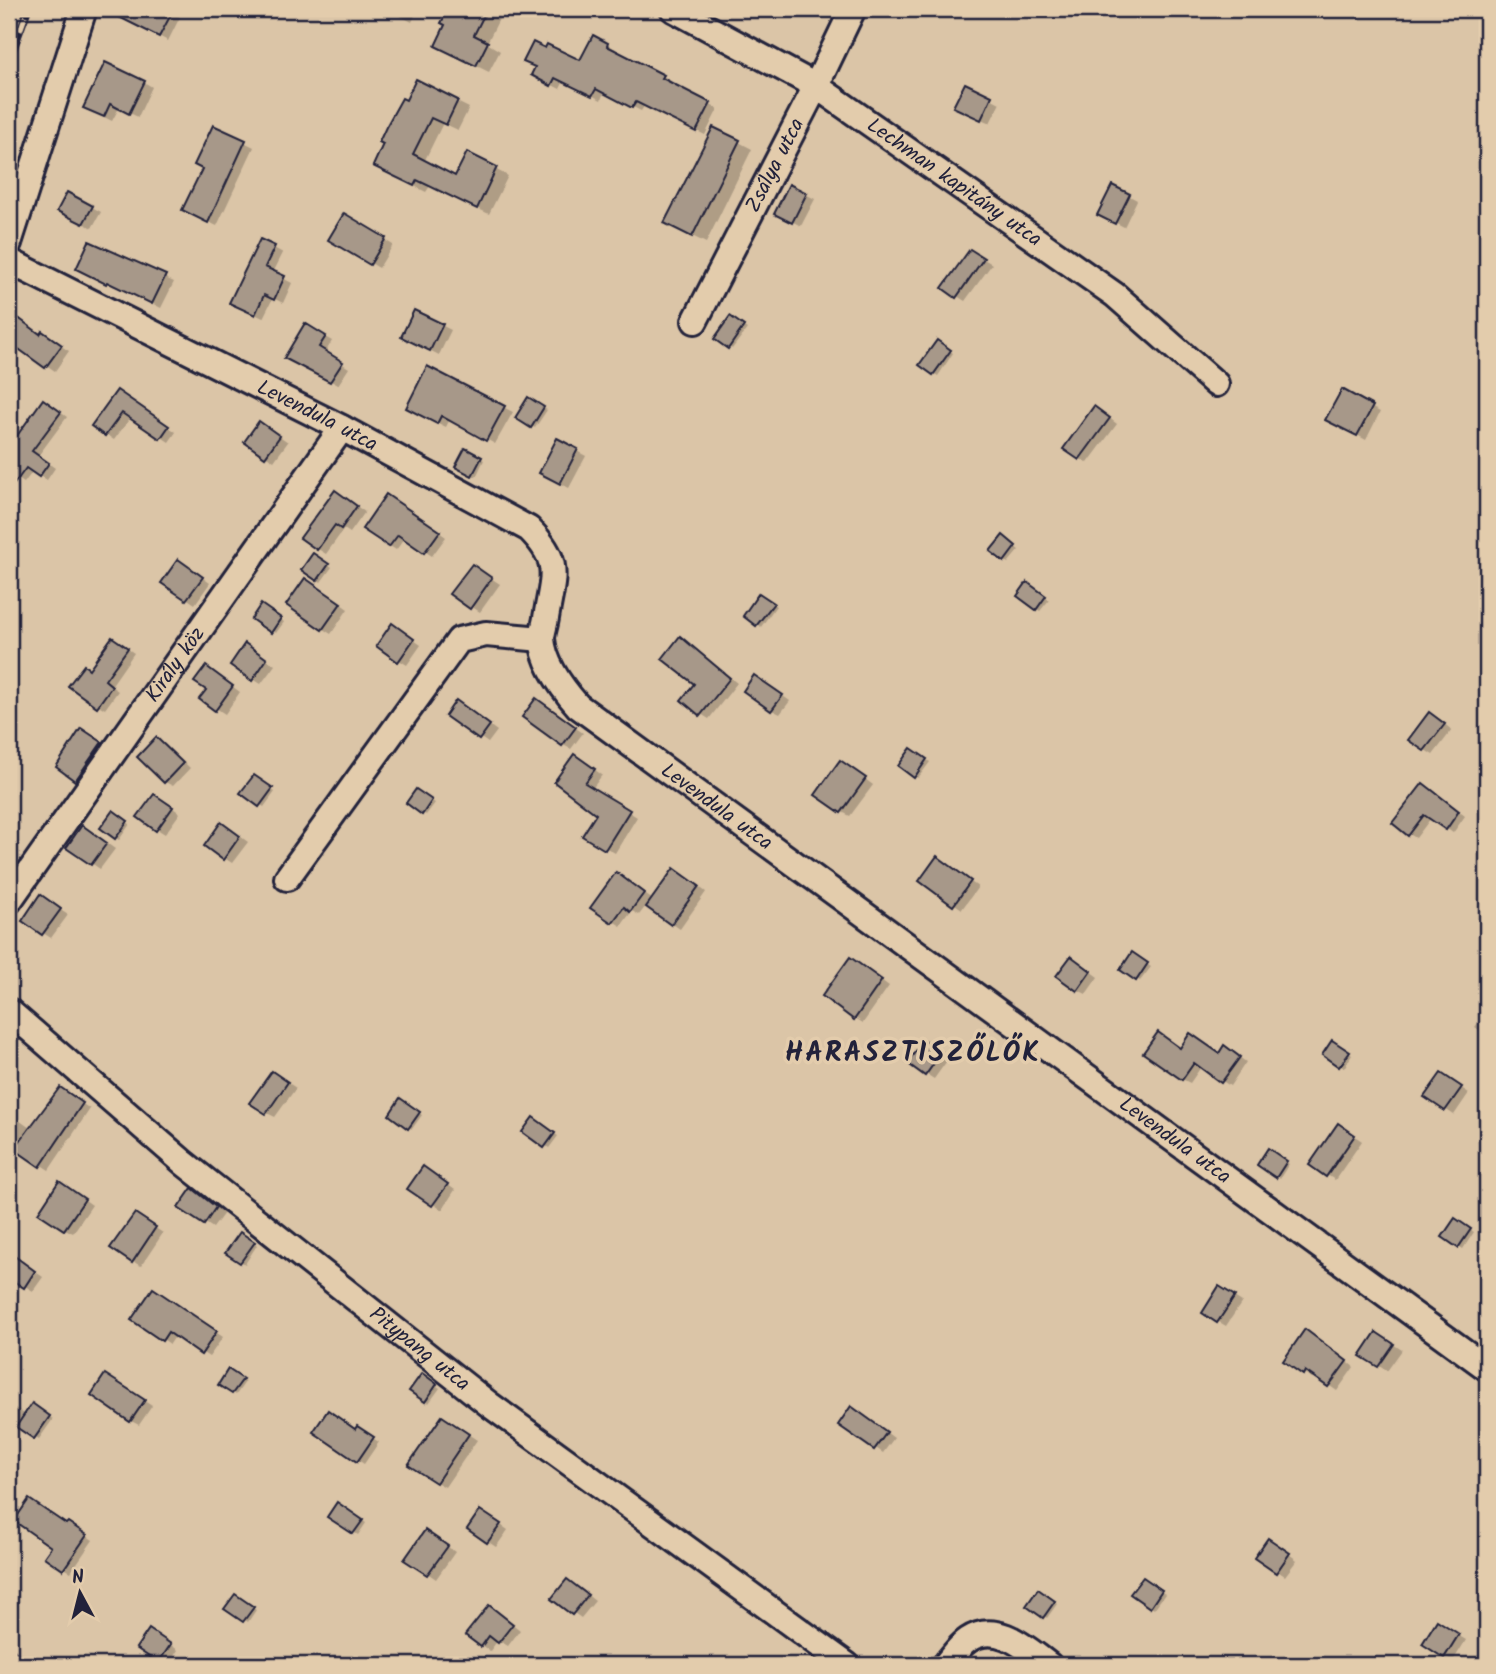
<svg xmlns="http://www.w3.org/2000/svg" width="1496" height="1674" viewBox="0 0 1496 1674" font-family="Kalam,sans-serif">
	<style>
		.forest { fill: url(#forest-firs); stroke: #706668; stroke-width: 2 }
		.shadow { fill: #0003 }
		.building { fill: #a79889; stroke: #22223b; stroke-width: 2 }
		.lines { fill: none; stroke-linecap: round; stroke-linejoin: round }
		.minor-casing { stroke: #22223b; stroke-width: 30 }
		.minor { stroke: #e3ccac; stroke-width: 24 }
		.rail-casing { stroke: #22223b; stroke-width: 8 }
		.rail { stroke: #e3ccac; stroke-width: 5; stroke-dasharray: 16; stroke-linecap: butt }
		.labels { text-anchor: middle; dominant-baseline: central; stroke-width: 7; stroke-linejoin: round; paint-order: stroke }
		.street-label { font-size: 21px; fill: #22223b; stroke: #e3ccac }
		.district-label { font-size: 28px; font-weight: bold; letter-spacing: 2px; fill: #22223b; stroke: #e3ccac }
	</style>
	<defs>
		<pattern id="forest-firs" width="22" height="20" patternUnits="userSpaceOnUse" patternTransform="scale(1.75)"><rect width="22" height="20" fill="#bdaa96"/><path d="M5 1l3.5 6h-7zM16 11l3.5 6h-7z" fill="#998a7c"/></pattern>
	</defs>
	<rect width="100%" height="100%" fill="#dbc5a7"/>
	<filter id="ink" filterUnits="userSpaceOnUse"><feTurbulence type="fractalNoise" baseFrequency=".0143" numOctaves="2"/><feDisplacementMap in="SourceGraphic" scale="14" xChannelSelector="R" yChannelSelector="G"/><feConvolveMatrix kernelMatrix="1 2 1 2 8 2 1 2 1" color-interpolation-filters="sRGB"/></filter>
	<g filter="url(#ink)">
		<polygon class="forest" points="9,1645 30,1665 9,1665"/>
		<g class="shadow">
			<polygon points="130,9 165,9 180,17 168,41 125,18"/>
			<polygon points="386,9 418,9 412,22"/>
			<polygon points="450,9 504,9 487,43 500,51 489,72 450,53 447,25 443,22"/>
			<polygon points="594,37 616,49 614,52 663,76 671,81 670,84 718,109 705,135 645,105 641,111 604,92 601,100 564,81 560,89 533,75 581,63"/>
			<polygon points="144,82 152,87 138,117 119,108 112,121 94,112"/>
			<polygon points="965,85 1000,103 990,123 963,111"/>
			<polygon points="407,102 457,102 469,108 458,130 443,123 424,162 456,179 468,155 508,176 489,214 430,186 426,192 387,172"/>
			<polygon points="214,127 254,147 217,226 192,214"/>
			<polygon points="714,129 752,149 706,243 680,230"/>
			<polygon points="790,186 815,199 801,226 776,213"/>
			<polygon points="1113,187 1137,200 1124,227 1099,214"/>
			<polygon points="68,194 101,212 92,228 59,210"/>
			<polygon points="345,216 393,245 379,268 331,239"/>
			<polygon points="261,241 283,253 273,273 292,283 283,303 273,298 263,318 240,307"/>
			<polygon points="90,243 174,282 161,308 116,285 115,287 86,273"/>
			<polygon points="979,256 992,264 965,301 957,296"/>
			<polygon points="415,312 451,330 439,355 412,341"/>
			<polygon points="9,313 69,351 55,371 21,348 18,353 9,347"/>
			<polygon points="731,318 747,329 732,349 716,338"/>
			<polygon points="306,326 332,341 325,353 349,368 338,385 314,371"/>
			<polygon points="937,343 953,353 938,376 921,365"/>
			<polygon points="427,369 513,412 495,444 450,419 446,427 416,412"/>
			<polygon points="1342,392 1380,412 1366,440 1328,419"/>
			<polygon points="126,397 176,432 169,442 131,417 114,440 93,426"/>
			<polygon points="529,400 547,410 535,428 518,418"/>
			<polygon points="50,405 67,417 38,456 55,468 47,480 33,471 24,483 9,473 9,446"/>
			<polygon points="1103,413 1117,424 1088,463 1080,459"/>
			<polygon points="268,428 288,442 274,461 246,442"/>
			<polygon points="558,441 586,456 569,488 541,473"/>
			<polygon points="466,451 484,460 476,477 457,467"/>
			<polygon points="343,497 365,512 350,533 344,529 326,554 318,549"/>
			<polygon points="394,500 446,537 432,556 405,538 396,550 390,546"/>
			<polygon points="1006,540 1019,550 1008,563 1005,561"/>
			<polygon points="314,555 332,567 321,582 303,569"/>
			<polygon points="186,566 210,583 195,604 163,582"/>
			<polygon points="480,571 500,584 480,612 452,594"/>
			<polygon points="314,585 348,609 331,634 323,629"/>
			<polygon points="1031,586 1049,600 1040,611 1037,609"/>
			<polygon points="760,595 776,606 761,627 745,616"/>
			<polygon points="262,606 284,622 276,633 254,618"/>
			<polygon points="401,631 421,645 407,665 399,660"/>
			<polygon points="680,638 737,683 709,719 701,714 696,683"/>
			<polygon points="119,643 134,653 111,686 118,691 105,709 98,705 89,670"/>
			<polygon points="254,650 275,665 261,684 253,679"/>
			<polygon points="214,673 240,692 225,714 202,699 208,689"/>
			<polygon points="763,682 790,701 780,714 772,710"/>
			<polygon points="544,706 583,733 571,749 563,745"/>
			<polygon points="465,707 497,731 488,743 447,715"/>
			<polygon points="1438,719 1452,730 1433,755 1425,750"/>
			<polygon points="88,733 108,747 82,783 58,767"/>
			<polygon points="157,739 165,744 190,768 173,786 165,782"/>
			<polygon points="912,750 930,762 918,778 915,776"/>
			<polygon points="583,761 602,775 592,789 637,817 615,853 585,835 598,813 556,782"/>
			<polygon points="849,767 873,785 850,816 842,812"/>
			<polygon points="254,777 275,792 264,807 243,793"/>
			<polygon points="1430,789 1465,816 1453,833 1431,818 1416,838 1409,834"/>
			<polygon points="417,791 435,803 426,815 408,803"/>
			<polygon points="163,801 180,813 165,834 157,829"/>
			<polygon points="113,813 130,824 119,840 102,828"/>
			<polygon points="230,829 248,842 232,863 206,846"/>
			<polygon points="91,832 115,849 100,869 68,847"/>
			<polygon points="945,864 978,887 962,909 921,881"/>
			<polygon points="683,875 706,892 680,929 646,906 639,915 632,911 621,926 613,921 624,879 653,900"/>
			<polygon points="49,902 68,915 51,938 43,933"/>
			<polygon points="1133,955 1151,967 1140,981 1123,969"/>
			<polygon points="859,964 889,986 863,1023 855,1018"/>
			<polygon points="1080,964 1098,977 1086,994 1078,990"/>
			<polygon points="1487,1010 1487,1036 1475,1027"/>
			<polygon points="1333,1042 1352,1055 1344,1068 1324,1055"/>
			<polygon points="933,1047 949,1058 934,1079 926,1074"/>
			<polygon points="1181,1049 1220,1054 1232,1052 1246,1062 1230,1086 1201,1067 1190,1083 1182,1079"/>
			<polygon points="281,1078 296,1088 275,1117 267,1113"/>
			<polygon points="1449,1080 1469,1093 1454,1115 1426,1096"/>
			<polygon points="68,1094 90,1109 49,1170 9,1144 9,1113 30,1128"/>
			<polygon points="401,1101 422,1115 412,1129 391,1114"/>
			<polygon points="533,1119 558,1136 549,1148 524,1131"/>
			<polygon points="1346,1130 1362,1141 1335,1180 1327,1175"/>
			<polygon points="1269,1150 1289,1164 1280,1178 1259,1164"/>
			<polygon points="432,1173 455,1190 442,1210 410,1188"/>
			<polygon points="68,1188 92,1205 73,1233 65,1229"/>
			<polygon points="200,1195 224,1213 213,1228 181,1207"/>
			<polygon points="143,1220 163,1233 141,1266 132,1261"/>
			<polygon points="1456,1220 1474,1232 1463,1249 1444,1236"/>
			<polygon points="240,1234 257,1245 245,1264 228,1253"/>
			<polygon points="9,1254 43,1277 33,1291 9,1276"/>
			<polygon points="1220,1288 1242,1302 1226,1326 1204,1313"/>
			<polygon points="160,1294 223,1337 209,1357 176,1335 170,1344 133,1319"/>
			<polygon points="1314,1336 1354,1367 1337,1391 1314,1375 1312,1378 1304,1373"/>
			<polygon points="1385,1339 1402,1350 1387,1371 1379,1366"/>
			<polygon points="229,1372 245,1382 236,1395 220,1384"/>
			<polygon points="422,1376 440,1388 429,1403 411,1391"/>
			<polygon points="114,1381 152,1406 139,1425 131,1421"/>
			<polygon points="9,1404 26,1415 32,1406 53,1419 39,1439 16,1425 13,1429 9,1427"/>
			<polygon points="860,1413 894,1438 883,1453 841,1424"/>
			<polygon points="451,1423 477,1440 445,1487 436,1482"/>
			<polygon points="357,1429 379,1442 364,1464 358,1460"/>
			<polygon points="338,1505 366,1523 358,1535 330,1516"/>
			<polygon points="489,1517 508,1530 496,1547 469,1529"/>
			<polygon points="67,1526 75,1528 93,1540 71,1572 64,1568"/>
			<polygon points="434,1537 455,1552 436,1579 407,1559"/>
			<polygon points="1277,1545 1297,1560 1285,1576 1256,1557"/>
			<polygon points="1143,1579 1165,1594 1154,1609 1133,1594"/>
			<polygon points="576,1586 595,1601 581,1618 554,1599"/>
			<polygon points="1038,1592 1057,1604 1047,1618 1029,1606"/>
			<polygon points="235,1596 256,1610 248,1622 227,1608"/>
			<polygon points="497,1612 520,1630 508,1646 498,1640 490,1651 482,1646"/>
			<polygon points="1437,1623 1466,1640 1453,1661 1424,1643"/>
			<polygon points="158,1636 178,1650 168,1665 138,1648"/>
		</g>
		<g class="building">
			<polygon points="103,9 174,9 159,37"/>
			<polygon points="448,9 487,9 474,35 488,42 476,66 435,46 445,25 441,23"/>
			<polygon points="593,35 608,43 607,46 664,75 662,78 711,103 696,132 636,102 632,108 596,89 592,96 555,78 551,86 531,75 535,67 523,62 533,42 545,48 547,44 580,60"/>
			<polygon points="105,62 145,81 129,114 110,104 104,117 83,108"/>
			<polygon points="416,79 458,100 446,125 431,118 413,154 455,176 467,152 497,167 477,209 417,180 414,186 373,166 383,144 379,142 386,127 402,98 406,100"/>
			<polygon points="965,83 992,96 981,120 953,107"/>
			<polygon points="213,125 246,140 208,223 182,210 202,169 194,165"/>
			<polygon points="713,127 740,140 692,237 664,223"/>
			<polygon points="789,184 807,193 792,223 774,214"/>
			<polygon points="1112,185 1130,194 1115,224 1097,215"/>
			<polygon points="67,192 93,206 83,224 57,211"/>
			<polygon points="344,213 386,238 370,265 328,240"/>
			<polygon points="260,239 275,246 265,267 285,276 274,300 264,295 255,315 229,303"/>
			<polygon points="89,241 166,275 152,304 107,282 106,284 76,269"/>
			<polygon points="970,249 984,258 956,298 942,288"/>
			<polygon points="414,310 443,324 430,351 401,337"/>
			<polygon points="9,311 40,334 42,331 62,345 45,368 9,342"/>
			<polygon points="730,316 744,326 728,349 714,339"/>
			<polygon points="305,323 326,336 319,347 343,362 330,382 284,358"/>
			<polygon points="937,340 951,350 933,375 919,365"/>
			<polygon points="427,366 505,406 486,441 441,416 437,424 406,408"/>
			<polygon points="1342,389 1373,406 1357,436 1325,420"/>
			<polygon points="117,390 169,426 160,439 122,413 105,436 91,426"/>
			<polygon points="528,397 544,407 531,428 515,418"/>
			<polygon points="43,399 61,412 32,451 49,463 39,477 26,468 9,491 9,447"/>
			<polygon points="1094,406 1110,418 1079,460 1063,449"/>
			<polygon points="259,421 280,436 265,457 244,442"/>
			<polygon points="557,438 578,449 560,484 539,473"/>
			<polygon points="465,448 482,457 472,476 455,467"/>
			<polygon points="335,490 357,506 341,529 335,525 317,550 300,538"/>
			<polygon points="386,494 440,531 424,553 398,535 389,547 362,529"/>
			<polygon points="1003,535 1016,546 1004,562 990,551"/>
			<polygon points="313,553 329,564 317,581 301,570"/>
			<polygon points="178,559 203,577 186,600 161,583"/>
			<polygon points="472,564 492,578 470,609 449,594"/>
			<polygon points="305,578 341,603 322,630 286,605"/>
			<polygon points="1027,582 1046,596 1036,610 1017,596"/>
			<polygon points="759,593 774,603 756,626 743,616"/>
			<polygon points="261,604 281,618 271,633 251,619"/>
			<polygon points="392,623 414,639 398,662 376,646"/>
			<polygon points="680,636 730,678 700,716 681,700 694,684 662,659"/>
			<polygon points="112,637 128,648 105,680 112,686 97,707 68,686 84,665 89,669"/>
			<polygon points="245,643 267,659 252,681 230,665"/>
			<polygon points="206,666 233,686 215,711 199,699 206,690 194,682"/>
			<polygon points="754,675 783,695 771,711 743,691"/>
			<polygon points="536,698 576,727 562,746 522,717"/>
			<polygon points="456,700 490,725 479,740 445,716"/>
			<polygon points="1429,712 1445,724 1424,751 1408,740"/>
			<polygon points="81,728 102,742 75,781 56,767"/>
			<polygon points="156,737 183,763 164,783 137,757"/>
			<polygon points="911,748 927,759 914,778 898,766"/>
			<polygon points="574,754 595,769 585,783 630,810 605,850 582,836 596,814 554,782"/>
			<polygon points="840,760 866,778 841,813 815,795"/>
			<polygon points="254,775 273,788 259,807 240,793"/>
			<polygon points="1423,783 1459,811 1446,830 1424,815 1408,836 1392,823"/>
			<polygon points="416,789 432,800 422,815 406,803"/>
			<polygon points="154,794 173,807 156,831 137,817"/>
			<polygon points="113,810 128,821 115,839 100,828"/>
			<polygon points="221,822 240,836 223,860 204,846"/>
			<polygon points="82,825 107,843 91,865 66,848"/>
			<polygon points="937,856 971,881 953,906 919,881"/>
			<polygon points="674,868 699,886 671,925 646,907"/>
			<polygon points="616,872 644,893 630,912 624,907 612,923 590,908"/>
			<polygon points="40,894 61,909 42,935 22,921"/>
			<polygon points="1132,952 1148,963 1136,981 1120,970"/>
			<polygon points="1071,956 1091,971 1077,991 1056,976"/>
			<polygon points="850,957 882,980 854,1020 822,996"/>
			<polygon points="1158,1032 1180,1048 1190,1033 1219,1053 1224,1045 1240,1057 1221,1083 1194,1063 1182,1080 1143,1053"/>
			<polygon points="924,1040 942,1052 925,1076 907,1063"/>
			<polygon points="1332,1040 1350,1052 1339,1067 1322,1055"/>
			<polygon points="272,1071 288,1082 266,1114 249,1103"/>
			<polygon points="1441,1073 1462,1087 1445,1111 1424,1097"/>
			<polygon points="60,1087 83,1103 40,1167 14,1149"/>
			<polygon points="400,1098 420,1112 408,1129 389,1115"/>
			<polygon points="533,1117 555,1133 544,1148 522,1132"/>
			<polygon points="1338,1123 1355,1135 1326,1177 1309,1165"/>
			<polygon points="1268,1148 1287,1161 1276,1178 1257,1165"/>
			<polygon points="423,1166 448,1184 432,1206 407,1189"/>
			<polygon points="59,1181 85,1199 64,1230 38,1213"/>
			<polygon points="192,1188 216,1207 204,1225 178,1208"/>
			<polygon points="135,1213 156,1227 132,1263 110,1248"/>
			<polygon points="1455,1218 1471,1229 1458,1248 1442,1237"/>
			<polygon points="240,1232 255,1242 240,1263 225,1253"/>
			<polygon points="9,1252 35,1271 24,1288 9,1278"/>
			<polygon points="1219,1286 1235,1296 1217,1323 1202,1313"/>
			<polygon points="153,1288 217,1331 201,1355 168,1332 162,1341 131,1320"/>
			<polygon points="1305,1329 1347,1361 1328,1387 1305,1371 1303,1375 1283,1361"/>
			<polygon points="1376,1332 1394,1344 1378,1367 1360,1356"/>
			<polygon points="228,1369 243,1379 232,1394 218,1385"/>
			<polygon points="422,1373 437,1384 425,1402 409,1391"/>
			<polygon points="105,1374 145,1400 130,1422 91,1395"/>
			<polygon points="32,1403 50,1416 34,1439 16,1427"/>
			<polygon points="851,1406 887,1432 874,1450 838,1425"/>
			<polygon points="328,1410 355,1429 357,1426 374,1437 357,1462 313,1432"/>
			<polygon points="442,1416 469,1434 436,1483 408,1465"/>
			<polygon points="29,1499 66,1524 68,1522 87,1535 63,1570 44,1557 51,1547 14,1521"/>
			<polygon points="337,1502 363,1520 353,1534 327,1517"/>
			<polygon points="480,1510 501,1524 487,1543 467,1529"/>
			<polygon points="425,1530 448,1546 427,1575 404,1560"/>
			<polygon points="1268,1538 1290,1553 1276,1573 1254,1558"/>
			<polygon points="1143,1577 1162,1590 1150,1608 1130,1594"/>
			<polygon points="567,1579 588,1595 572,1615 551,1599"/>
			<polygon points="1038,1589 1055,1601 1043,1618 1026,1606"/>
			<polygon points="235,1594 254,1607 243,1622 224,1609"/>
			<polygon points="489,1605 513,1624 498,1643 489,1636 481,1647 465,1635"/>
			<polygon points="1437,1620 1459,1634 1444,1658 1422,1644"/>
			<polygon points="149,1629 171,1644 158,1663 136,1648"/>
		</g>
		<g class="lines">
			<g class="minor-casing">
				<g id="minor">
					<path id="s1" d="M673,9L816,86L1115,295L1216,384"/>
					<polyline points="9,243 84,9"/>
					<path id="s2" d="M9,261L342,428L529,529C562,562 553,576 546,618C545,625 542,633 542,639C544,664 562,688 578,706L1487,1368"/>
					<path id="s3" d="M695,321L816,86L853,9"/>
					<polyline points="287,878 459,640 486,634 542,639"/>
					<path id="s4" d="M9,901L342,428"/>
					<path id="s5" d="M9,1011L184,1163L490,1405L847,1665"/>
					<path d="M945,1665C952,1657 959,1646 968,1640C997,1620 1027,1649 1049,1665"/>
				</g>
			</g>
			<use href="#minor" class="minor"/>
			<g class="rail-casing">
				<g id="rail">
					<polyline points="9,16 11,9"/>
					<polyline points="9,61 28,9"/>
				</g>
			</g>
			<use href="#rail" class="rail"/>
		</g>
	</g>
	<g class="labels">
		<g class="street-label">
			<text stroke="none"><textPath href="#s3" startOffset="175">Zsálya utca</textPath></text>
			<text stroke="none"><textPath href="#s1" startOffset="331">Lechman kapitány utca</textPath></text>
			<text stroke="none"><textPath href="#s2" startOffset="345">Levendula utca</textPath></text>
			<text stroke="none"><textPath href="#s4" startOffset="289">Király köz</textPath></text>
			<text stroke="none"><textPath href="#s2" startOffset="952">Levendula utca</textPath></text>
			<text stroke="none"><textPath href="#s2" startOffset="1519">Levendula utca</textPath></text>
			<text stroke="none"><textPath href="#s5" startOffset="532">Pitypang utca</textPath></text>
		</g>
		<g class="district-label">
			<text x="913" y="1053">HARASZTISZŐLŐK</text>
		</g>
	</g>
	<rect width="1496" height="1674" fill="none" stroke="#e3ccac" stroke-width="35"/>
	<rect x="18" y="18" width="1461" height="1639" fill="none" stroke="#22223b" stroke-width="2.5" filter="url(#ink)"/>
	<g transform="translate(80 1593) rotate(353)" stroke="#e3ccac" stroke-width="5" paint-order="stroke">
	<path d="M0-5L12 26L0 18L-12 26Z" fill="#22223b"/>
	<text y="-10" font-size="19" font-weight="bold" text-anchor="middle" fill="#22223b">N</text>
	</g>
</svg>
